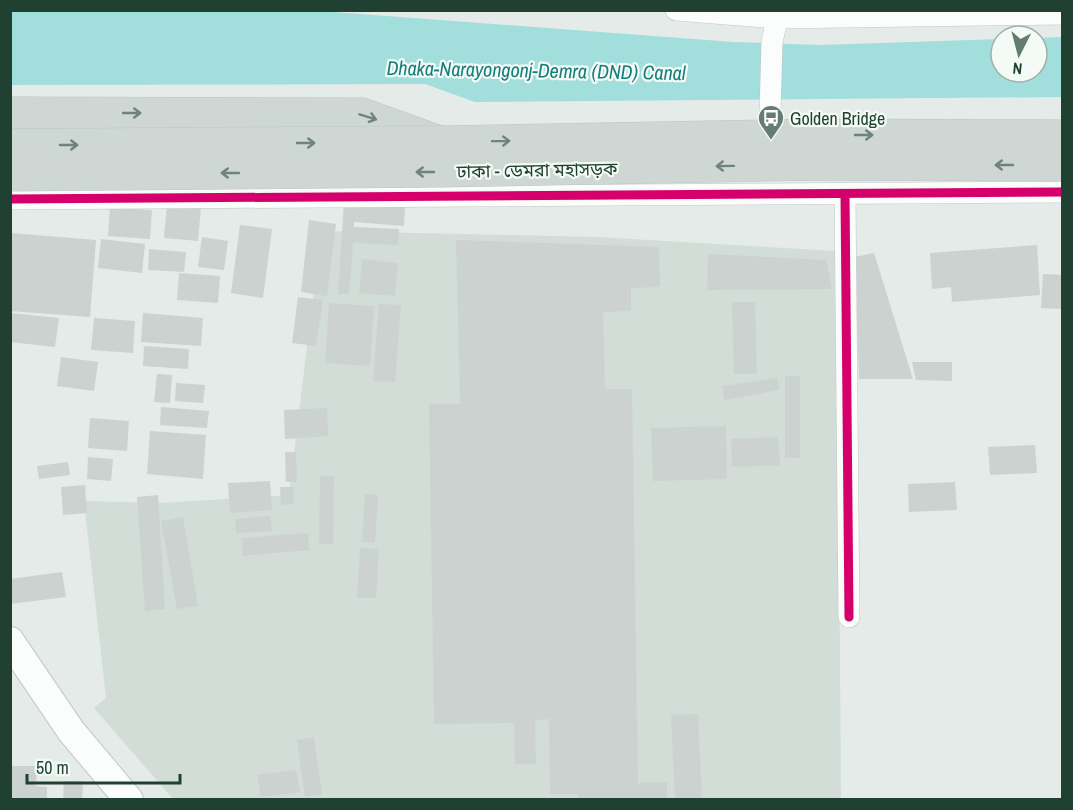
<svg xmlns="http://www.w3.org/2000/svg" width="1073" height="810" viewBox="0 0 1073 810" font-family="'Archivo Narrow','Noto Sans Bengali',sans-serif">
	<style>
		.built { fill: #d2ddd7 }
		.water { fill: #a2dedb }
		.building { fill: #ccd2cf }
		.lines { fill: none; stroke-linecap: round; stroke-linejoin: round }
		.minor-casing { stroke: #c2c8c5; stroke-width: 22 }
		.secondary-casing { stroke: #c1c9c5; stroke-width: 30 }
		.primary-casing { stroke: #bcc7c2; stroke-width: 33 }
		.minor { stroke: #fbfcfc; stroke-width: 21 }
		.secondary { stroke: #fbfcfc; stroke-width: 28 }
		.primary { stroke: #ced7d3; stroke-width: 32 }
		.primary-bridge-casing { stroke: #bcc7c2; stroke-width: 33; stroke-linecap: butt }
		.primary-bridge { stroke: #ced7d3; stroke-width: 32 }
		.cycleway-casing { stroke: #f4faf5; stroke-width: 13 }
		.cycleway { stroke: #d6006c; stroke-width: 9 }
		.oneway { stroke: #6e847a }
		.labels { text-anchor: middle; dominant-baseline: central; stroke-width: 4.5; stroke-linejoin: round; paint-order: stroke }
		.poi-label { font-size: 18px; fill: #204132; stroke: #f4faf5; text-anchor: start }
		.street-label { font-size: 18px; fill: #204132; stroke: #f4faf5 }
		.water-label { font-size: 20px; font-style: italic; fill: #147e7c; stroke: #f4faf5 }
	</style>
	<rect width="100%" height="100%" fill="#e5ebe8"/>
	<polygon class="built" points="321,231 597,237 837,251 841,799 173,799 94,708 106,698 84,501 161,503 289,495"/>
	<polygon class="water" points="10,11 320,11 733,42 820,45 1001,39 1001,72 1037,72 1037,38 1062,37 1062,97 475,102 425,84 11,85"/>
	<g class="building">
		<polygon points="344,202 405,207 404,226 354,222 354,227 399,229 398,245 353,243 349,294 338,294"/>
		<polygon points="167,204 201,207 198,241 164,238"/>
		<polygon points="110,207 152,210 150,239 108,236"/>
		<polygon points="309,220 336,224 327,296 301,292"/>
		<polygon points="240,225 272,229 263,298 231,293"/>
		<polygon points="10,233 96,240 90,317 10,311"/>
		<polygon points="202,237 228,241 224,270 198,267"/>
		<polygon points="101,239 145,244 142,273 98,268"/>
		<polygon points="456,240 659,247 660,287 631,288 631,311 603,312 605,389 632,389 638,783 667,782 667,800 578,800 578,794 550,794 549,719 535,720 536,764 515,764 514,723 434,724 429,404 460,404"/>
		<polygon points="1037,245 1040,295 952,302 951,287 932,289 930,253"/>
		<polygon points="149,249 186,252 184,272 148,270"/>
		<polygon points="874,253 913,379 859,379 855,257"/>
		<polygon points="708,254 826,260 832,289 707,290"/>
		<polygon points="362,259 398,263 395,296 359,293"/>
		<polygon points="179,273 220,276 218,303 177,300"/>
		<polygon points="1043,274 1062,275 1062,309 1041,308"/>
		<polygon points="298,297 323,300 316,346 292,343"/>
		<polygon points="732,302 755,302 757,374 734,374"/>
		<polygon points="329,303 374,306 370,366 325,363"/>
		<polygon points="379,304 401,305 395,382 373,381"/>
		<polygon points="10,313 59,318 55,347 10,342"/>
		<polygon points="143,313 203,318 201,346 141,342"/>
		<polygon points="94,318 135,321 133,353 91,350"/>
		<polygon points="144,346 189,349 188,369 143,366"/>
		<polygon points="61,357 98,362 94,391 57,386"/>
		<polygon points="912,362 952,362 952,381 916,380"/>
		<polygon points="157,374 172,375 170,403 154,402"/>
		<rect x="785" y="376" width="15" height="82"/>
		<polygon points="777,378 779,390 724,400 722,386"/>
		<polygon points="176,383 205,385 203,403 175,401"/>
		<polygon points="161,407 209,411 207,428 160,425"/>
		<polygon points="327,408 328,436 285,439 284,410"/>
		<polygon points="90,418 129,421 127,451 88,448"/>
		<polygon points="726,426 727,479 653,481 651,428"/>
		<polygon points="150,431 206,435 203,479 147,474"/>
		<polygon points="778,437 780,465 732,467 731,439"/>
		<polygon points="1035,445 1037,473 990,475 988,447"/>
		<polygon points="285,452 296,452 297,482 286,482"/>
		<polygon points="88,457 113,459 111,481 87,479"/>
		<polygon points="68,462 70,475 39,479 37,466"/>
		<polygon points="320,476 334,476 333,544 319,544"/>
		<polygon points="270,481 272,510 230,513 228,483"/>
		<polygon points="955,482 957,510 909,512 908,484"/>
		<polygon points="85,485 87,513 63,515 61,487"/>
		<polygon points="280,487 293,487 294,504 281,505"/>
		<polygon points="365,494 378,495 375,543 362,542"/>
		<polygon points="158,495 165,609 145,611 137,497"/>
		<polygon points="270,516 272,531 236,533 235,519"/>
		<polygon points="183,517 198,606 177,609 161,521"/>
		<polygon points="308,533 309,550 243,556 242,538"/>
		<polygon points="360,548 379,549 376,598 357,598"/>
		<polygon points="62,572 66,597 10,604 10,579"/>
		<polygon points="698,714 702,800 675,800 671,715"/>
		<polygon points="314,737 322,794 305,797 297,740"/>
		<polygon points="10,766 37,766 36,786 47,787 47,800 10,800"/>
		<polygon points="296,770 300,792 261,797 257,775"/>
		<polygon points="64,781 83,781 82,800 63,800"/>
	</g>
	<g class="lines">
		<g class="minor-casing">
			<g id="minor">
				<polyline points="676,10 778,18 1062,14"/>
				<polyline points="770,113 772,42 779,10"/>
				<polyline points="845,195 849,617"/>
				<polyline points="10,199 1062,192"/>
			</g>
		</g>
		<g class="secondary-casing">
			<polyline id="secondary" points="10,641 71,731 129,800"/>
		</g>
		<g class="primary-casing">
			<polyline id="primary" points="10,113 362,114 437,141"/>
		</g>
		<use href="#minor" class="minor"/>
		<use href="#secondary" class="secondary"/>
		<use href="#primary" class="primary"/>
		<g class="primary-bridge-casing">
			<g id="primary-bridge">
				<polyline points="10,145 442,142 817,135 1062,136"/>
				<polyline points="10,175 442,171 817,164 1062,165"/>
			</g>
		</g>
		<use href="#primary-bridge" class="primary-bridge"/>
		<g class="cycleway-casing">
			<g id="cycleway">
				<polyline points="845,195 849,617"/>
				<polyline points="10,199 1062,192"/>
			</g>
		</g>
		<use href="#cycleway" class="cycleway"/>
	</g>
	<defs><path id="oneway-shaft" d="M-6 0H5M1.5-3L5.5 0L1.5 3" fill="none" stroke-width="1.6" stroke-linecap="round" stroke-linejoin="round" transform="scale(1.5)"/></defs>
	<g class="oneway">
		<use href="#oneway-shaft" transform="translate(132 113)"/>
		<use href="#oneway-shaft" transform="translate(368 117) rotate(17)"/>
		<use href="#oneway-shaft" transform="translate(864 135)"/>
		<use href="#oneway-shaft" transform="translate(501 141) rotate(-1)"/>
		<use href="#oneway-shaft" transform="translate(306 143)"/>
		<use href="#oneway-shaft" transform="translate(69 145)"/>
		<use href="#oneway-shaft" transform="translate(1004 165) rotate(-180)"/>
		<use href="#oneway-shaft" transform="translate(725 166) rotate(179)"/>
		<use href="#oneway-shaft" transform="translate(425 172) rotate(180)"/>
		<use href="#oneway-shaft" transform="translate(230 173) rotate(180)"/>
	</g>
	<defs>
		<g id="bus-pin" transform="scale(1.35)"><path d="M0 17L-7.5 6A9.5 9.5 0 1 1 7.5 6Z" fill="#657c72" stroke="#f4faf5"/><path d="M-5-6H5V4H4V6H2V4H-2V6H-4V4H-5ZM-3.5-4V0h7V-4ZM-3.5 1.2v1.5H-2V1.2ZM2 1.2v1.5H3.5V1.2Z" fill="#fff"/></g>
	</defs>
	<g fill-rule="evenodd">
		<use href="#bus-pin" x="771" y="118"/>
	</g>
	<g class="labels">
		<g class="poi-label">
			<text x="790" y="118">Golden Bridge</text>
		</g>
		<g class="street-label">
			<text transform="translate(537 170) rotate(-1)">ঢাকা - ডেমরা মহাসড়ক</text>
		</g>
		<g class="water-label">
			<text transform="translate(536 70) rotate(1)">Dhaka-Narayongonj-Demra (DND) Canal</text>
		</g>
	</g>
	<rect width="1073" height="810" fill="none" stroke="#204132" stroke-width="24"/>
	<g transform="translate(1019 54) rotate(186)"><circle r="28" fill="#f4faf5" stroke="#9fb0a7" stroke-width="1.5"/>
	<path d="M0-4.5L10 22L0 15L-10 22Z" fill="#657c72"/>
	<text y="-9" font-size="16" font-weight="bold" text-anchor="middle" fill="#204132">N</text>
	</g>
	<path d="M27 774v9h153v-9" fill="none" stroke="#204132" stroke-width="3"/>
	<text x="36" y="774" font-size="18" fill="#204132" stroke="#f4faf5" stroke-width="4.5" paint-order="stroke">50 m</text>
</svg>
